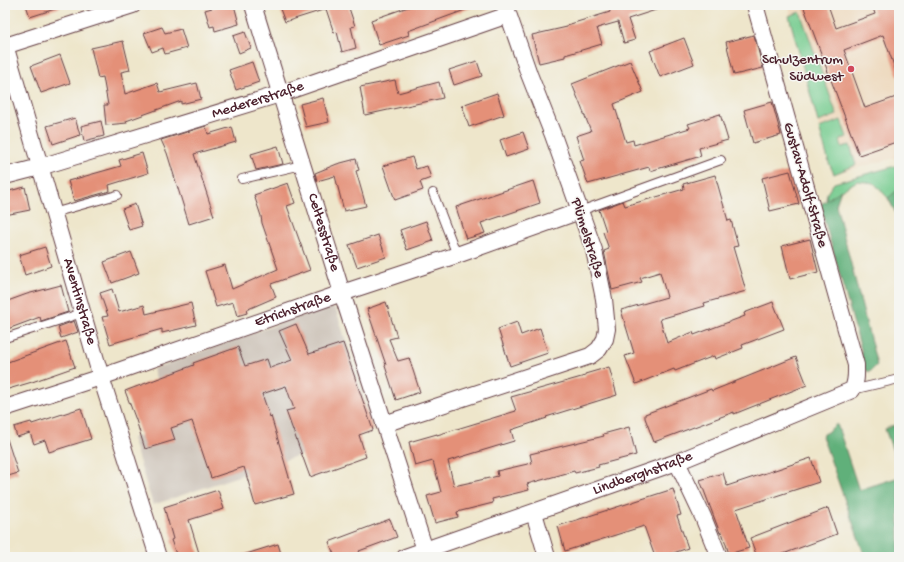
<svg xmlns="http://www.w3.org/2000/svg" width="904" height="562" viewBox="0 0 904 562" font-family="'Gochi Hand',sans-serif">
	<style>
		.built { fill: #edd7ba }
		.industrial { fill: #ccc2b8 }
		.green { fill: #77cc90; stroke: #60765e }
		.forest { fill: #61b07a; stroke: #566852 }
		.building { fill: #e49078 }
		.lines { fill: none; stroke-linecap: round; stroke-linejoin: round }
		.lane-casing { stroke: #633d43; stroke-width: 10 }
		.street-casing { stroke: #633d43; stroke-width: 18 }
		.lane { stroke: #fff; stroke-width: 8 }
		.street { stroke: #fff; stroke-width: 16 }
		.poi-dot { fill: #d1495b; stroke: #f6f6f2; stroke-width: 1.5 }
		.labels { text-anchor: middle; dominant-baseline: central; stroke-width: 3; stroke-linejoin: round; paint-order: stroke }
		.poi-label { font-size: 15px; fill: #4a1f2b; stroke: #f6f6f2; text-anchor: end }
		.street-label { font-size: 15px; fill: #4a1f2b; stroke: #f6f6f2 }
	</style>
	<rect width="100%" height="100%" fill="#f6f6f2"/>
	<filter id="ink" filterUnits="userSpaceOnUse"><feTurbulence type="fractalNoise" baseFrequency=".025" numOctaves="2"/><feDisplacementMap in="SourceGraphic" scale="8" xChannelSelector="R" yChannelSelector="G"/><feConvolveMatrix kernelMatrix="1 2 1 2 8 2 1 2 1" color-interpolation-filters="sRGB"/></filter>
	<filter id="wash" filterUnits="userSpaceOnUse"><feTurbulence type="fractalNoise" baseFrequency=".012" numOctaves="4" result="noise"/><feDisplacementMap in="SourceGraphic" scale="16" xChannelSelector="R" yChannelSelector="G"/><feGaussianBlur stdDeviation="0.9" result="paint"/><feColorMatrix in="noise" values="0 0 0 0 0 0 0 0 0 0 0 0 0 0 0 0 0 1.4 0 .05"/><feComposite in="paint" operator="in"/></filter>
	<g filter="url(#wash)">
		<rect width="100%" height="100%" fill="#eee6cb"/>
		<polygon class="built" points="789,5 899,5 899,157 833,174 824,146 789,16 790,9"/>
		<polygon class="industrial" points="329,306 336,309 373,430 153,505 132,438 170,426 153,369"/>
		<g class="green">
			<polygon points="800,12 837,115 818,122 789,16"/>
			<polygon points="841,120 847,137 840,140 842,147 850,145 856,165 834,174 829,163 819,128"/>
			<polygon points="899,165 899,219 888,198 874,183 857,181 826,200 827,193 834,183"/>
		</g>
		<g class="forest">
			<polygon points="899,189 899,219 888,198"/>
			<polygon points="841,190 836,205 877,365 870,372 863,369 861,349 820,205"/>
			<polygon points="899,423 899,468 885,429"/>
			<polygon points="837,424 859,490 899,477 899,557 865,557 822,436"/>
		</g>
		<g id="blocks">
			<g class="building">
				<polygon points="26,5 60,5 61,7 30,17"/>
				<polygon points="222,5 234,5 239,24 215,31 214,26 210,27 205,10"/>
				<polygon points="292,5 348,5 355,26 351,27 356,48 342,52 337,32 334,33 326,9 285,22 280,9"/>
				<polygon points="414,5 473,5 473,7 408,31 409,35 379,45 371,20"/>
				<polygon points="609,5 664,5 665,7 628,19 635,40 624,43 618,22 597,28 602,44 565,55 565,57 539,63 532,35 567,27 567,25 610,12"/>
				<polygon points="803,5 828,5 836,28 875,14 872,5 896,5 899,14 899,77 898,77 883,35 844,50 865,108 899,96 899,141 859,155"/>
				<polygon points="162,27 165,33 181,29 187,48 165,54 163,48 152,52 144,33"/>
				<polygon points="245,32 251,48 239,53 233,36"/>
				<polygon points="754,35 763,68 734,75 726,42"/>
				<polygon points="684,38 694,64 660,77 650,51"/>
				<polygon points="123,41 130,70 121,72 125,94 157,83 160,92 197,83 201,99 181,104 181,101 126,121 127,123 106,125 104,105 108,105 103,77 98,78 91,48"/>
				<polygon points="60,55 70,83 41,93 31,66"/>
				<polygon points="477,61 482,76 454,85 449,70"/>
				<polygon points="630,61 643,92 614,104 626,142 633,140 634,145 690,128 688,124 720,114 728,140 699,148 701,156 650,171 649,167 588,184 580,161 584,160 576,136 591,131 572,84"/>
				<polygon points="252,62 259,82 236,90 229,70"/>
				<polygon points="395,80 398,93 439,82 443,98 365,115 360,87"/>
				<polygon points="497,93 504,115 469,127 462,105"/>
				<polygon points="323,98 329,122 306,127 300,104"/>
				<polygon points="772,102 781,135 753,143 744,110"/>
				<polygon points="75,118 80,135 53,144 47,126"/>
				<polygon points="101,121 104,136 84,141 81,126"/>
				<polygon points="206,126 208,134 232,127 236,142 194,154 214,216 189,224 167,153 161,140"/>
				<polygon points="523,132 529,149 506,157 500,140"/>
				<polygon points="278,146 283,164 256,170 251,154"/>
				<polygon points="142,153 148,173 109,185 110,191 74,201 68,181 121,166 119,160"/>
				<polygon points="412,157 416,169 427,166 431,178 420,182 423,190 395,200 383,166"/>
				<polygon points="356,159 359,170 356,171 366,206 344,211 335,176 317,181 315,173 337,164"/>
				<polygon points="790,171 799,204 770,211 762,178"/>
				<polygon points="715,175 728,221 731,220 738,246 733,247 746,291 704,303 705,306 660,319 667,343 693,332 694,335 745,316 744,313 773,302 784,329 742,345 743,348 715,359 714,356 675,371 674,369 636,384 625,356 634,353 621,310 667,297 660,272 640,278 642,282 612,290 604,251 609,249 603,232 606,231 599,210 623,201 625,206 684,189 683,184"/>
				<polygon points="533,181 540,203 481,223 485,233 466,239 456,207"/>
				<polygon points="288,183 295,203 287,206 310,270 271,284 276,297 246,310 247,313 237,316 233,302 216,307 205,271 225,265 232,289 278,269 262,223 261,216 254,195"/>
				<polygon points="25,187 30,210 5,215 5,192"/>
				<polygon points="135,204 142,226 129,230 122,209"/>
				<polygon points="426,221 433,241 407,250 400,230"/>
				<polygon points="378,235 386,257 357,267 349,245"/>
				<polygon points="810,239 818,272 790,279 782,246"/>
				<polygon points="45,247 51,266 25,275 19,255"/>
				<polygon points="131,252 139,273 112,283 104,262"/>
				<polygon points="61,285 68,312 41,321 40,317 5,330 5,302 27,294"/>
				<polygon points="112,289 119,312 144,305 146,314 191,303 196,325 162,333 162,329 110,344 102,317 108,316 100,293"/>
				<polygon points="386,302 397,337 389,339 398,361 409,358 420,392 396,400 385,366 386,365 367,309"/>
				<polygon points="74,321 78,332 61,338 58,327"/>
				<polygon points="517,322 521,335 540,328 548,353 510,366 498,329"/>
				<polygon points="296,324 309,354 343,343 373,430 359,435 366,457 310,477 286,411 294,409 286,386 262,394 270,417 271,416 294,494 255,505 244,467 211,478 192,421 171,428 175,440 145,449 136,420 125,391 194,365 193,363 238,347 245,366 267,359 270,368 292,360 279,331"/>
				<polygon points="66,341 75,367 32,382 5,390 5,363"/>
				<polygon points="796,357 807,385 734,414 734,412 654,442 645,418 645,414 711,389 712,391"/>
				<polygon points="609,367 617,395 546,417 547,418 511,430 514,441 448,461 454,486 498,476 497,471 532,463 530,454 604,436 603,434 629,427 636,455 598,465 599,467 575,473 574,471 527,484 529,490 492,499 493,503 457,512 458,517 435,523 427,496 441,492 433,461 415,466 409,442 437,434 437,435 516,411 511,397 585,376 585,374"/>
				<polygon points="81,408 91,439 49,452 45,440 34,444 30,433 17,437 14,427 31,422 32,424"/>
				<polygon points="5,439 7,439 18,473 5,477"/>
				<polygon points="811,458 819,482 736,509 749,548 729,554 722,532 720,533 700,480 723,473 727,486"/>
				<polygon points="673,489 681,515 677,516 688,548 662,557 655,557 644,526 565,551 558,526"/>
				<polygon points="218,490 224,509 189,520 199,553 184,557 177,557 171,540 173,539 164,507"/>
				<polygon points="828,508 837,534 775,557 757,557 750,538"/>
				<polygon points="390,519 397,537 359,551 360,553 349,557 335,557 329,542"/>
				<polygon points="278,544 282,557 244,557 243,555"/>
			</g>
		</g>
	</g>
	<g filter="url(#ink)">
		<use href="#blocks" fill-opacity="0" stroke="#633d43" stroke-width="1"/>
		<g class="lines">
			<g class="lane-casing">
				<g id="lane">
					<polyline points="242,179 302,165"/>
					<polyline points="433,193 457,255"/>
					<polyline points="580,211 721,160"/>
					<polyline points="53,213 117,195"/>
					<polyline points="5,338 82,313"/>
					<polyline points="852,390 899,379"/>
				</g>
			</g>
			<g class="street-casing">
				<g id="street">
					<path id="s1" d="M253,5L342,293L425,550"/>
					<path id="s2" d="M5,45L101,377L158,557"/>
					<polyline points="5,46 133,5"/>
					<path id="s3" d="M5,176L40,167L280,94L508,15"/>
					<path id="s4" d="M5,408L101,377L342,293L457,255L580,211"/>
					<polyline points="384,424 590,356 599,349 605,339 607,329 604,299 594,250 553,135 529,74 505,5"/>
					<polyline points="677,462 703,517 719,557"/>
					<polyline points="534,513 547,557"/>
					<path id="s5" d="M405,557L677,462L852,390C857,382 856,374 856,365L755,5"/>
				</g>
			</g>
			<use href="#lane" class="lane"/>
			<use href="#street" class="street"/>
		</g>
	</g>
	<circle class="poi-dot" cx="851" cy="69" r="4"/>
	<g class="labels">
		<g class="poi-label">
			<text x="843" y="60">Schulzentrum<tspan x="843" dy="17">Südwest</tspan></text>
		</g>
		<g class="street-label">
			<text stroke="none"><textPath href="#s3" startOffset="264">Medererstraße</textPath></text>
			<text transform="translate(805 185) rotate(74)">Gustav-Adolf-Straße</text>
			<text stroke="none"><textPath href="#s1" startOffset="238">Celtesstraße</textPath></text>
			<text transform="translate(587 238) rotate(73)">Plümelstraße</text>
			<text stroke="none"><textPath href="#s2" startOffset="267">Aventinstraße</textPath></text>
			<text stroke="none"><textPath href="#s4" startOffset="304">Etrichstraße</textPath></text>
			<text stroke="none"><textPath href="#s5" startOffset="252">Lindberghstraße</textPath></text>
		</g>
	</g>
	<rect width="904" height="562" fill="none" stroke="#f6f6f2" stroke-width="20"/>
</svg>
